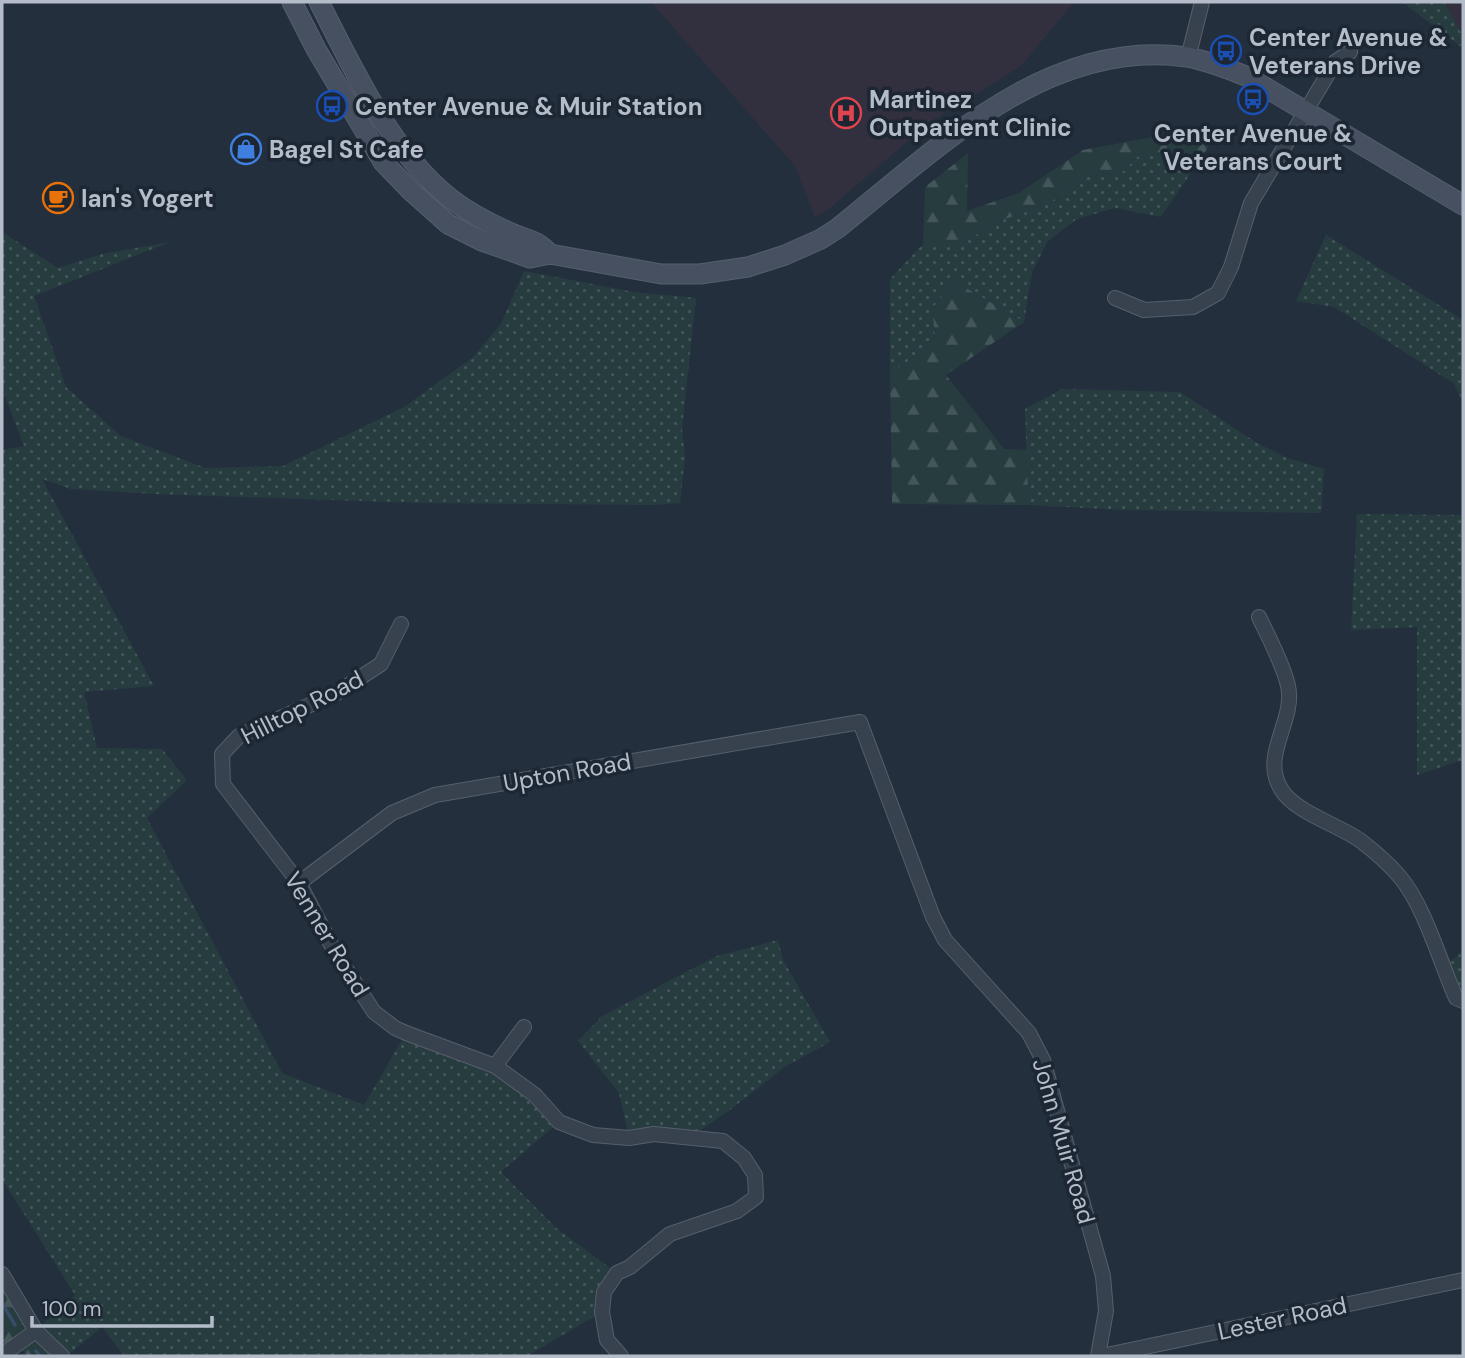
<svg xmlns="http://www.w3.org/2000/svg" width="1465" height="1358" viewBox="0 0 1465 1358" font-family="'DM Sans',sans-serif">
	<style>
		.medical { fill: #32303f }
		.grass { fill: url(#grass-dots) }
		.forest { fill: url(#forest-firs) }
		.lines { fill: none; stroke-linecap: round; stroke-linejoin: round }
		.stream { stroke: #394c67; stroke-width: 3.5 }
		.street-casing { stroke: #565f6c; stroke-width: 16 }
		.secondary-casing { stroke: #565f6c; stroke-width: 21 }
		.street { stroke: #38414e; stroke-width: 14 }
		.secondary { stroke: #465061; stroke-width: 19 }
		.labels { text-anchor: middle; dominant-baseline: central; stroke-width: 7; stroke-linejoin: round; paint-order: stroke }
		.poi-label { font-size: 24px; font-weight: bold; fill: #b4bcc9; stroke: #1d2633; text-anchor: start }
		.street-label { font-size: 24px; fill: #b4bcc9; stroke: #1d2633 }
	</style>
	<defs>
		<pattern id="grass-dots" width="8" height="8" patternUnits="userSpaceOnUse" patternTransform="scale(1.75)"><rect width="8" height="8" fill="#263c3f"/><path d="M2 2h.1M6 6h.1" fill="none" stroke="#435659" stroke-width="1.8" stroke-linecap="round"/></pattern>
		<pattern id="forest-firs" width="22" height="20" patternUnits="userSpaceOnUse" patternTransform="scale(1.75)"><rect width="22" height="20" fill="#263c3f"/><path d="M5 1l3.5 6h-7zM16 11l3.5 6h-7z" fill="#435659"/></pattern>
	</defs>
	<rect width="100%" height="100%" fill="#242f3e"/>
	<g class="medical">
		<polygon points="651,2 1074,2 1021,66 975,95 967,97 923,128 830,208 815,217 795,166"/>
		<polygon points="1444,2 1463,2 1463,36"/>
	</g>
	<g class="grass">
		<polygon points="1402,2 1444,2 1463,36 1463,48"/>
		<polygon points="1142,152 1197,164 1161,217 1115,208 1077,219 1048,241 1032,272 1024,322 954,281 932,309 935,336 910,360 890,373 890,279 923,244 960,244 1002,220 1049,204 1077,179 1124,171"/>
		<polygon points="2,232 58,268 102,254 170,242 34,296 66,387 121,436 205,468 283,466 404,407 472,358 501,324 524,271 634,292 696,298 682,429 685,458 680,503 653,505 419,503 156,494 71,489 42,479 154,686 84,692 97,748 162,749 187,780 147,818 282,1073 364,1105 406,1033 495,1066 559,1122 501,1172 556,1228 617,1273 602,1312 527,1356 124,1356 102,1327 67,1356 36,1331 2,1355 2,1276 36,1330 75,1295 2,1179 2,450 24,446 2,389"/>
		<polygon points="1326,235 1463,320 1463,402 1453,383 1334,307 1296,301"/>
		<polygon points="1062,389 1180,392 1257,443 1285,457 1324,469 1321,513 1125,510 1028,505 1025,409"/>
		<polygon points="1357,514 1463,515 1463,760 1417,775 1417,627 1351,630"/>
		<polygon points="778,940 783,960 830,1042 786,1066 730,1110 691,1137 629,1138 619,1093 578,1041 602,1016 717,956"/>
		<polygon points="1463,951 1463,1001 1443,968"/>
	</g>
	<g class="forest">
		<polygon points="1163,135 1214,139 1197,164 1142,152 1124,171 1077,179 1049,204 1002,220 960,244 923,244 925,187 968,153 967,211 1019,193 1083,150"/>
		<polygon points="954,281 1024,322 946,375 1004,449 1027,450 1028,505 892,504 890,373 910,360 935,336 932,309"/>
		<polygon points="12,1290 62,1356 27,1356 17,1344 2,1355 2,1295"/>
	</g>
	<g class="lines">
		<g class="stream">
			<polyline points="2,1303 15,1325"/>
			<polyline points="36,1351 40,1356"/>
		</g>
		<g class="street-casing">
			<g id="street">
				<polyline points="1188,58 1202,2"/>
				<polyline points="1115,298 1144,310 1193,307 1218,293 1231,267 1251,203 1335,62 1350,52"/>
				<path d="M1259,617C1268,636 1284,666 1288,686C1296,720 1260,755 1281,789C1294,812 1339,825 1361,841C1374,851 1390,865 1400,877C1425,907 1440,962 1456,998L1463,1001"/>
				<polyline points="401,624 381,664 335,694 239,736 222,754 223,784 299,883 335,952 374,1012 395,1028 406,1033 495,1066 535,1095 559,1122 593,1135 629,1138 654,1134 723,1141 744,1158 755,1175 756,1197 737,1211 670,1234 630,1267 617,1273 604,1292 602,1312 607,1340 621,1356"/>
				<polyline points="299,883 392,813 435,795 860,722 933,917 945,940 1029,1033 1043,1060 1103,1276 1106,1311 1098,1356"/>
				<polyline points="495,1066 524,1027"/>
				<polyline points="2,1274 36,1331 62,1356"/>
				<polyline points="2,1355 36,1331"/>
				<polyline points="1102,1356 1463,1280"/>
			</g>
		</g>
		<g class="secondary-casing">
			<g id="secondary">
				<path d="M292,2L316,49L383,162L411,191L448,224L482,241L530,258L550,254L661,274H700L748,267L785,255L821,239L838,228C938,148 1048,37 1187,57C1209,61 1228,69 1248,77L1463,205"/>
				<path d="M319,2C355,72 395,162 462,207C476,216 493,225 509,232C528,241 535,238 550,254"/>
			</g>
		</g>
		<use href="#street" class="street"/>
		<use href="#secondary" class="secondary"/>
	</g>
	<defs>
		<g id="bus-ring" transform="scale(1.575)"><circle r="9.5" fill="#1d2633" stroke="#1a4fb4" stroke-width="1.5"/><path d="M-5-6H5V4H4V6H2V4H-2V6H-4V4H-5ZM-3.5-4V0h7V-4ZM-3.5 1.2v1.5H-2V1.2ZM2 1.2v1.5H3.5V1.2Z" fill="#1a4fb4"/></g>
		<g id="hospital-ring" transform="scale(1.575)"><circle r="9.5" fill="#1d2633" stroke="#e0444e" stroke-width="1.5"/><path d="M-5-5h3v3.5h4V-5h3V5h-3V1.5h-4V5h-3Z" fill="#e0444e"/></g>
		<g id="shop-ring" transform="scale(1.575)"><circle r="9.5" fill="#1d2633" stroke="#3f7fe0" stroke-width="1.5"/><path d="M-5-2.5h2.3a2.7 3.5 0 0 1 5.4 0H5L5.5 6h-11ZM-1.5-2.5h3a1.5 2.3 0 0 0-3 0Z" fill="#3f7fe0"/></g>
		<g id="cafe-ring" transform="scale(1.575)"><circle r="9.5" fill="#1d2633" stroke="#e8710a" stroke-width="1.5"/><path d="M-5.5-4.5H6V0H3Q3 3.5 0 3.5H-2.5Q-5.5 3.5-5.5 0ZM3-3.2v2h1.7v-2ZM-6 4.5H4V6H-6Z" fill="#e8710a"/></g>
	</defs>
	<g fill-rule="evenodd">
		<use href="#bus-ring" x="1226" y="51"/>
		<use href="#bus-ring" x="1253" y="99"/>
		<use href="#bus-ring" x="332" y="106"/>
		<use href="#hospital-ring" x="846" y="113"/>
		<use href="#shop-ring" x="246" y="149"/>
		<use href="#cafe-ring" x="58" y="198"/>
	</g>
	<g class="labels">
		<g class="poi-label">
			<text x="1249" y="37">Center Avenue &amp;<tspan x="1249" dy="28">Veterans Drive</tspan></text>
			<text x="869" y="99">Martinez<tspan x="869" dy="28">Outpatient Clinic</tspan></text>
			<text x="355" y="106">Center Avenue &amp; Muir Station</text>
			<text x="1253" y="133" text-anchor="middle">Center Avenue &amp;<tspan x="1253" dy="28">Veterans Court</tspan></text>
			<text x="269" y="149">Bagel St Cafe</text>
			<text x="81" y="198">Ian's Yogert</text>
		</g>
		<g class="street-label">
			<text transform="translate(302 707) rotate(-27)">Hilltop Road</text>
			<text transform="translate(567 772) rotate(-10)">Upton Road</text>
			<text transform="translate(327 934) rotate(59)">Venner Road</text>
			<text transform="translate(1064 1141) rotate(74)">John Muir Road</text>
			<text transform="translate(1282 1318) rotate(-12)">Lester Road</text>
		</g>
	</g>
	<rect width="1465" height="1358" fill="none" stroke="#b4bcc9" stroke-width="7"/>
	<path d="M32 1316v10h180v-10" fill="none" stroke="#b4bcc9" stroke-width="3.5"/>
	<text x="42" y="1316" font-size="21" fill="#b4bcc9" stroke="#1d2633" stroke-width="5" paint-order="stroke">100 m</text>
</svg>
